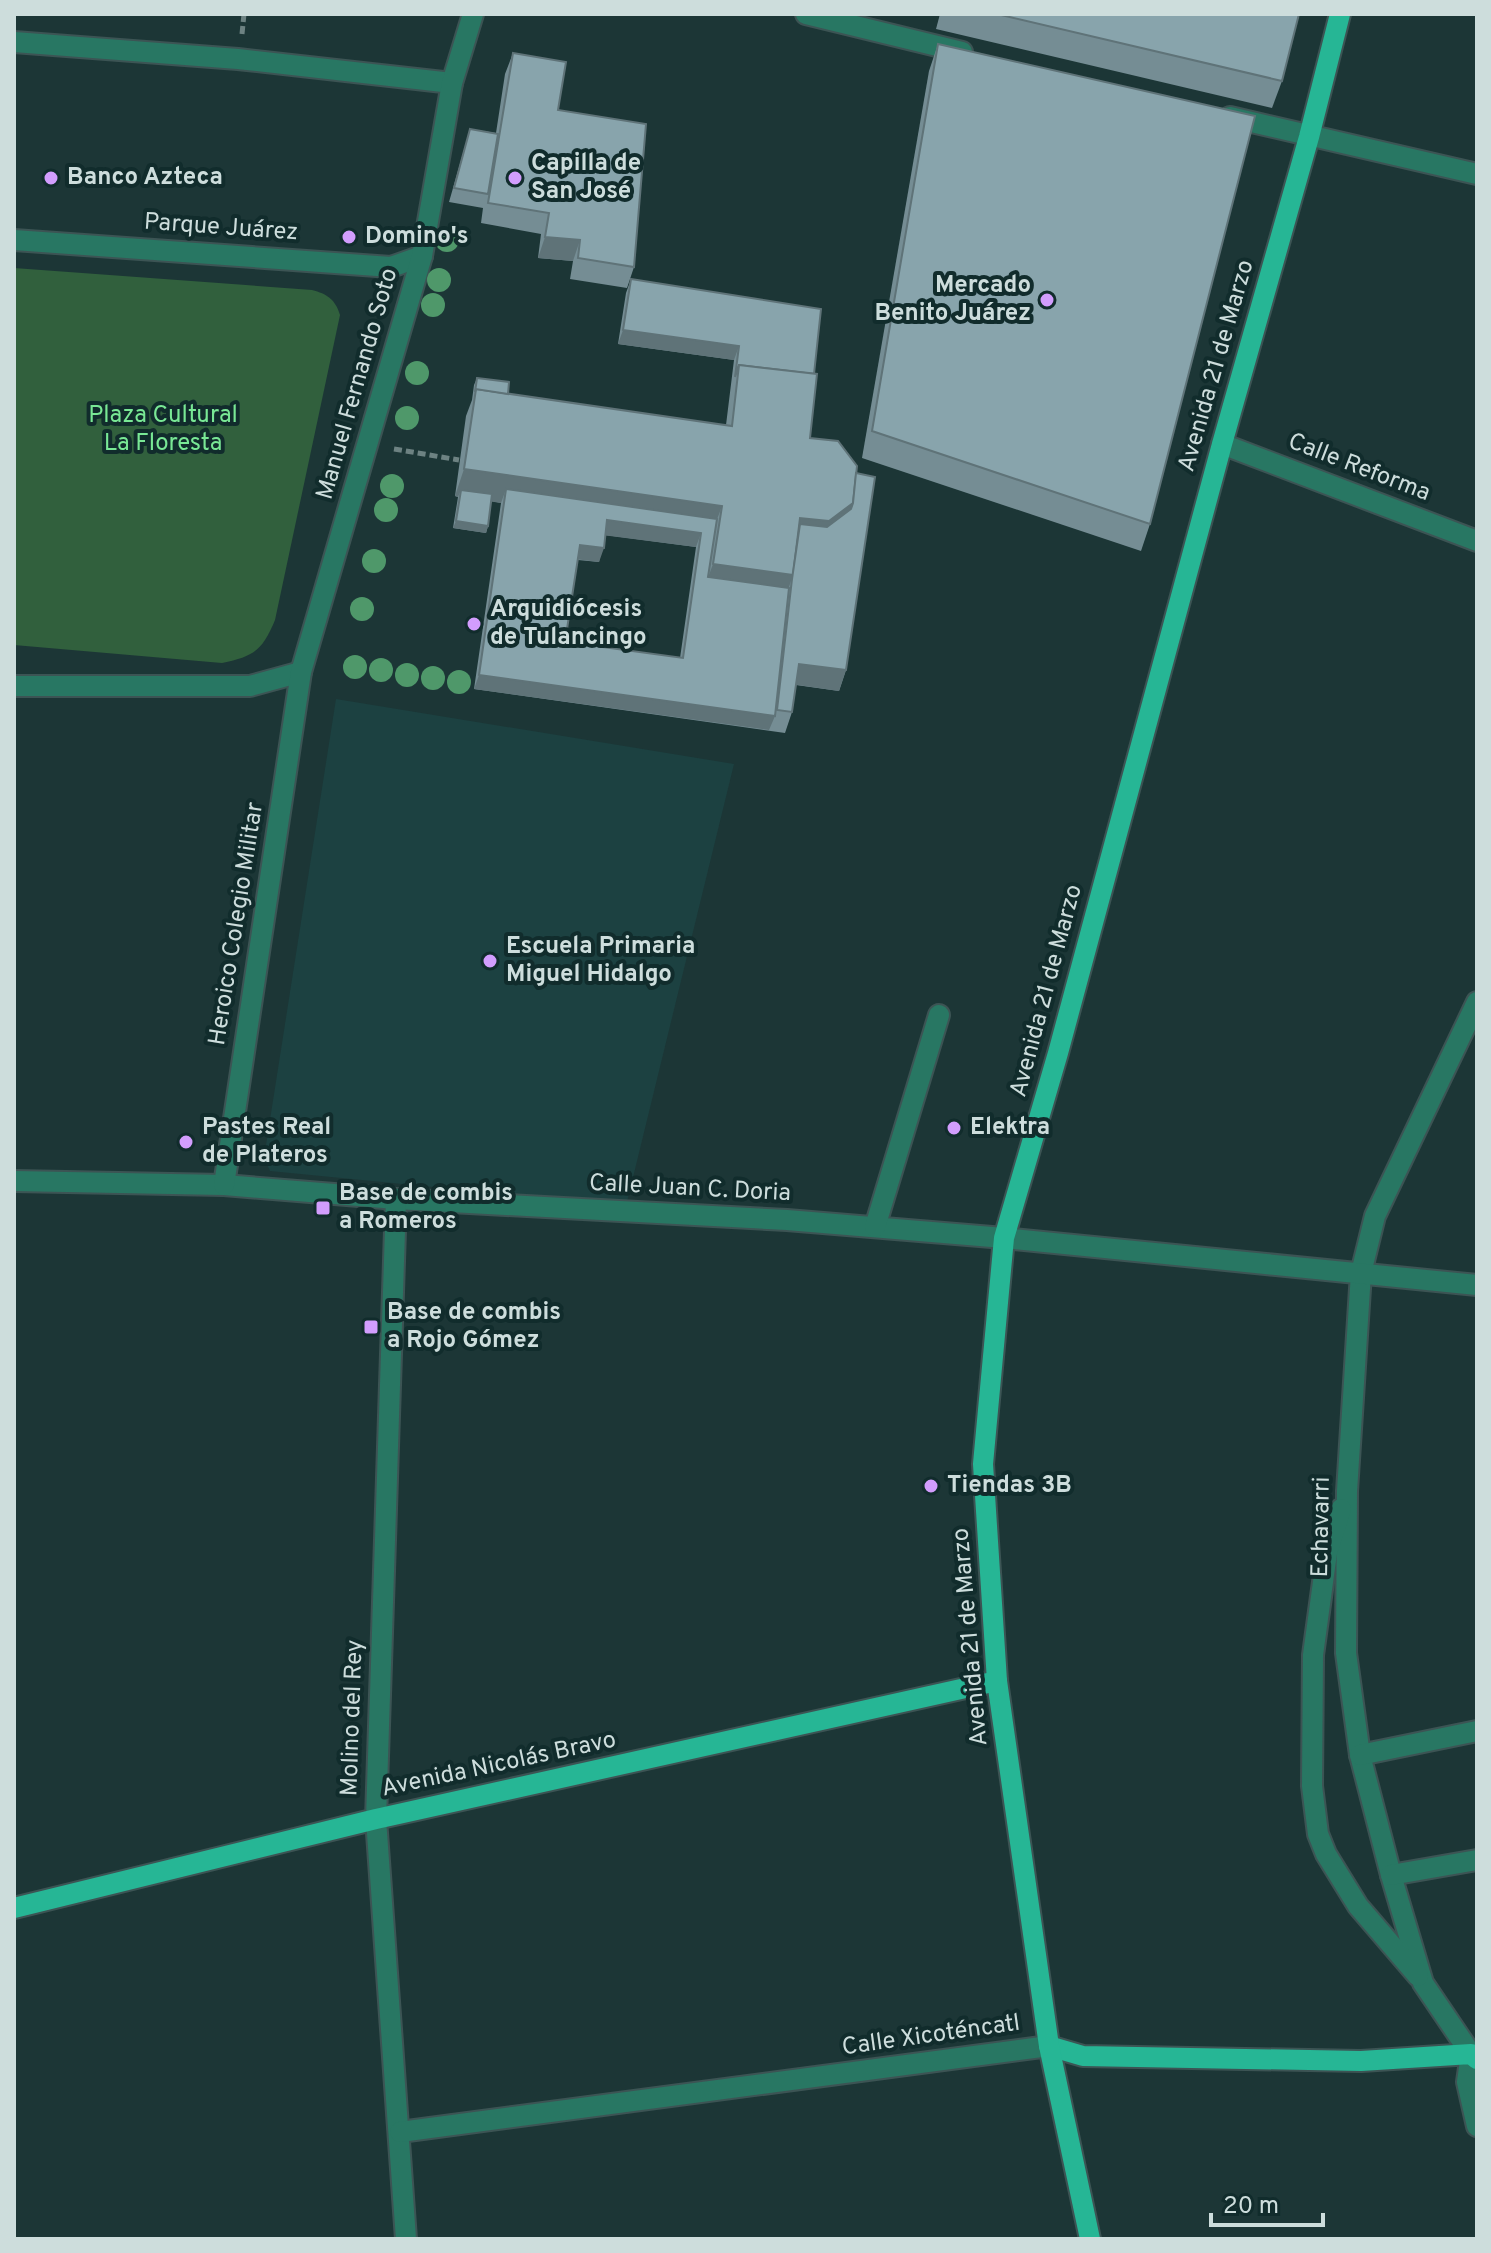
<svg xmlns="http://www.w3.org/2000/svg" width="1491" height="2253" viewBox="0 0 1491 2253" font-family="Overpass,sans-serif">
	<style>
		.built { fill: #1c4141 }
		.green { fill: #31603d }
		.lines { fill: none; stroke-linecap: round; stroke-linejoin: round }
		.minor-casing { stroke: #3c5454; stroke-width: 24 }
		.major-casing { stroke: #3c5454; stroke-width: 24 }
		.path { stroke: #6d8282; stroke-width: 5; stroke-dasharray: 8 4; stroke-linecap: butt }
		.minor { stroke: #287763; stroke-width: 20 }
		.major { stroke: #26b695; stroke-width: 20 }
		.tree { fill: #4f986a }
		.wall { fill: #758d94; fill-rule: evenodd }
		.shaded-wall { fill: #5f7378 }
		.building { fill: #88a4ac; stroke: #5f7378; stroke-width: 2; fill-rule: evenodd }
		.poi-dot { fill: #d29dfd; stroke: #112c2c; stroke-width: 3 }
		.labels { text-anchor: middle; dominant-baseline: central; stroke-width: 8; stroke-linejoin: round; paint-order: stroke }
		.poi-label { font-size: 24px; font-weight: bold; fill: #cddddc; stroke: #112c2c; text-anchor: start }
		.street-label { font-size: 24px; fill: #cddddc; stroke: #112c2c }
		.park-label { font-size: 24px; fill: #79e895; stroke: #112c2c }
	</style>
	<rect width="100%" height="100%" fill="#1c3636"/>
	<polygon class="built" points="336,699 734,764 626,1206 270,1171 264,1158"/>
	<path class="green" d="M14,268L312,290C327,294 335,299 340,315L275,620C262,651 254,656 222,663L14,645Z"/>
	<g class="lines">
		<g class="minor-casing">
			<g id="minor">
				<polyline points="806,14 962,52"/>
				<polyline points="14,42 238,59 452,83"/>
				<polyline points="1230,117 1477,174"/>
				<polyline points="14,240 391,267 422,256"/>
				<polyline points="1222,444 1477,541"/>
				<polyline points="14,686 250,686 301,672"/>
				<polyline points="1477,1002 1375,1216 1361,1273 1347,1491 1346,1653 1360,1755 1391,1875 1423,1983 1471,2054 1467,2082 1477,2126"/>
				<polyline points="14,1181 224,1185 396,1199 787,1220 1004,1238 1477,1285"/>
				<polyline points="224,1185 301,672 422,256 452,83 473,14"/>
				<polyline points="396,1199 376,1819 406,2239"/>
				<polyline points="875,1227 939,1015"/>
				<polyline points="1341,1509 1327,1553 1313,1655 1312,1786 1318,1834 1326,1854 1358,1906 1418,1976"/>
				<polyline points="1360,1755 1477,1731"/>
				<polyline points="1391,1875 1477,1860"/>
				<polyline points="400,2132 1049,2046"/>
			</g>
		</g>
		<g class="major-casing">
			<g id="major">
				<polyline points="14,1908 376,1819 997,1681"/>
				<polyline points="1049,2046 1083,2056 1361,2061 1471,2054 1477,2059"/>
				<polyline points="1090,2239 1049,2046 997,1681 983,1464 1004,1238 1058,1053 1222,444 1309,137 1340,14"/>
			</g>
		</g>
		<g class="path">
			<polyline points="242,34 244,14"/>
			<polyline points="394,449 459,460"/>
		</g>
		<use href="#minor" class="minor"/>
		<use href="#major" class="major"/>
	</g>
	<g class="tree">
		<circle cx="447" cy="240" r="12"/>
		<circle cx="439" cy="280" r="12"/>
		<circle cx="433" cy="305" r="12"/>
		<circle cx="417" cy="373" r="12"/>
		<circle cx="407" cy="418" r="12"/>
		<circle cx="392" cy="486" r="12"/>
		<circle cx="386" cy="510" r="12"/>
		<circle cx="374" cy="561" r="12"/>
		<circle cx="362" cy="609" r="12"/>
		<circle cx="355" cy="667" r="12"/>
		<circle cx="381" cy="670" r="12"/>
		<circle cx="407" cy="675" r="12"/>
		<circle cx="433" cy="678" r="12"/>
		<circle cx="459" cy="682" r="12"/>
	</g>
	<g class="wall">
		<polygon points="940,14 1299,14 1282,81 1272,108 936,29"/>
		<polygon points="938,44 1150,524 1141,551 862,458 929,71"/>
		<polygon points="513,53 558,110 634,267 627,288 570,279 573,261 538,258 541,234 481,223 483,208 449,202 470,129 496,133 505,74"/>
		<path d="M631,279L814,374L810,438L846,670L839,691L796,685L792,712L785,733L474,689L501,503L491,501L488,526L486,533L453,528L458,497L455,496L466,416L472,400L474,385L477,378L508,394L726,425L734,360L618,344L626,293ZM605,535L696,547L680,658L565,642L578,560L599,562Z"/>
	</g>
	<g class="shaded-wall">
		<polygon points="545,237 580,240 573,261 538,258"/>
		<polygon points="623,330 739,346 734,360 618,344"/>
		<polygon points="464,469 722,506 712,533 506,489 501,503 460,497 461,490 458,497 455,496"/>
		<polygon points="853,503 843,530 791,545 800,518"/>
		<polygon points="607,520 701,533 696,547 602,535"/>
		<polygon points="456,521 488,526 486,533 453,528"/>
		<polygon points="580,545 604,548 599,562 575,559"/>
		<polygon points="713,564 793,575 784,602 703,591"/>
		<polygon points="799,664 846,670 839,691 791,684"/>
		<polygon points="479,675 775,716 769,730 474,689"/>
	</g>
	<g class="building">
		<polygon points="997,14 1299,14 1282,81"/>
		<polygon points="938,44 1255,116 1150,524 872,431"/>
		<polygon points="513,53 566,62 558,110 646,124 634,267 578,258 580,240 545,237 549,213 488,203"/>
		<polygon points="470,129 498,134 488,194 454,188"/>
		<polygon points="631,279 821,309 814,374 739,365 735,377 739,346 623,330"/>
		<polygon points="739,365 817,374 810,438 838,441 857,466 853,503 829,521 800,518 793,575 713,564 722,506 464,469 476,389 732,426"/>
		<polygon points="477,378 509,382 508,394 476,389 475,392"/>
		<polygon points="856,473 875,477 846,670 799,664 792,712 777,710 792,579 800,524 827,527 851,509 853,503"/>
		<path d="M506,489L717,519L708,577L789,588L775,716L479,675ZM607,520L701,533L683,658L565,642L580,545L604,548Z"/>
		<polygon points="461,490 492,494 488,526 456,521"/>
	</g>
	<g class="poi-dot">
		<circle cx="51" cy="178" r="8"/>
		<circle cx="515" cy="178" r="8"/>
		<circle cx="349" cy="237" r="8"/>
		<circle cx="1047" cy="300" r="8"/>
		<circle cx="474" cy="624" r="8"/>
		<circle cx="490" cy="961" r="8"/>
		<circle cx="954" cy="1128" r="8"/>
		<circle cx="186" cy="1142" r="8"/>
		<rect x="315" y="1200" width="16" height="16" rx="4"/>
		<rect x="363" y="1319" width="16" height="16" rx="4"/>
		<circle cx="931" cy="1486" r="8"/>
	</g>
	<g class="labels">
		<g class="poi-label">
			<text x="531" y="164">Capilla de<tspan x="531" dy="28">San José</tspan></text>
			<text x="67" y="178">Banco Azteca</text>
			<text x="365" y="237">Domino's</text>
			<text x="1031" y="286" text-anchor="end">Mercado<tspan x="1031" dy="28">Benito Juárez</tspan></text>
			<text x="490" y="610">Arquidiócesis<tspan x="490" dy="28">de Tulancingo</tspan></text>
			<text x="506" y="947">Escuela Primaria<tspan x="506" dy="28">Miguel Hidalgo</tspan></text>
			<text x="202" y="1128">Pastes Real<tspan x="202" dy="28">de Plateros</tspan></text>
			<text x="970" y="1128">Elektra</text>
			<text x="339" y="1194">Base de combis<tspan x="339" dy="28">a Romeros</tspan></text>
			<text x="387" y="1313">Base de combis<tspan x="387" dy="28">a Rojo Gómez</tspan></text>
			<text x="947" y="1486">Tiendas 3B</text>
		</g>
		<g class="street-label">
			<text transform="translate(221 228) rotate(4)">Parque Juárez</text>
			<text transform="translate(1217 366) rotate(-74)">Avenida 21 de Marzo</text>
			<text transform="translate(358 384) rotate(-74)">Manuel Fernando Soto</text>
			<text transform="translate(1359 468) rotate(21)">Calle Reforma</text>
			<text transform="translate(237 924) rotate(-81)">Heroico Colegio Militar</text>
			<text transform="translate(1047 991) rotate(-75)">Avenida 21 de Marzo</text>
			<text transform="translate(690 1189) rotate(3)">Calle Juan C. Doria</text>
			<text transform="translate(1322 1527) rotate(-89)">Echavarri</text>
			<text transform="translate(971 1637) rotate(-95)">Avenida 21 de Marzo</text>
			<text transform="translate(353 1718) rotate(-88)">Molino del Rey</text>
			<text transform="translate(499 1765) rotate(-12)">Avenida Nicolás Bravo</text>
			<text transform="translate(931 2036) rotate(-8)">Calle Xicoténcatl</text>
		</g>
		<g class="park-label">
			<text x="163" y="416">Plaza Cultural<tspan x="163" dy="28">La Floresta</tspan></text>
		</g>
	</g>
	<rect width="1491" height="2253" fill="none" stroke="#cddddc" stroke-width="32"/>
	<path d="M1211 2213v12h112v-12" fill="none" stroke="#cddddc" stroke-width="4"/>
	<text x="1223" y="2213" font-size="24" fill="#cddddc" stroke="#112c2c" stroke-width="6" paint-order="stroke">20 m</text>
</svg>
